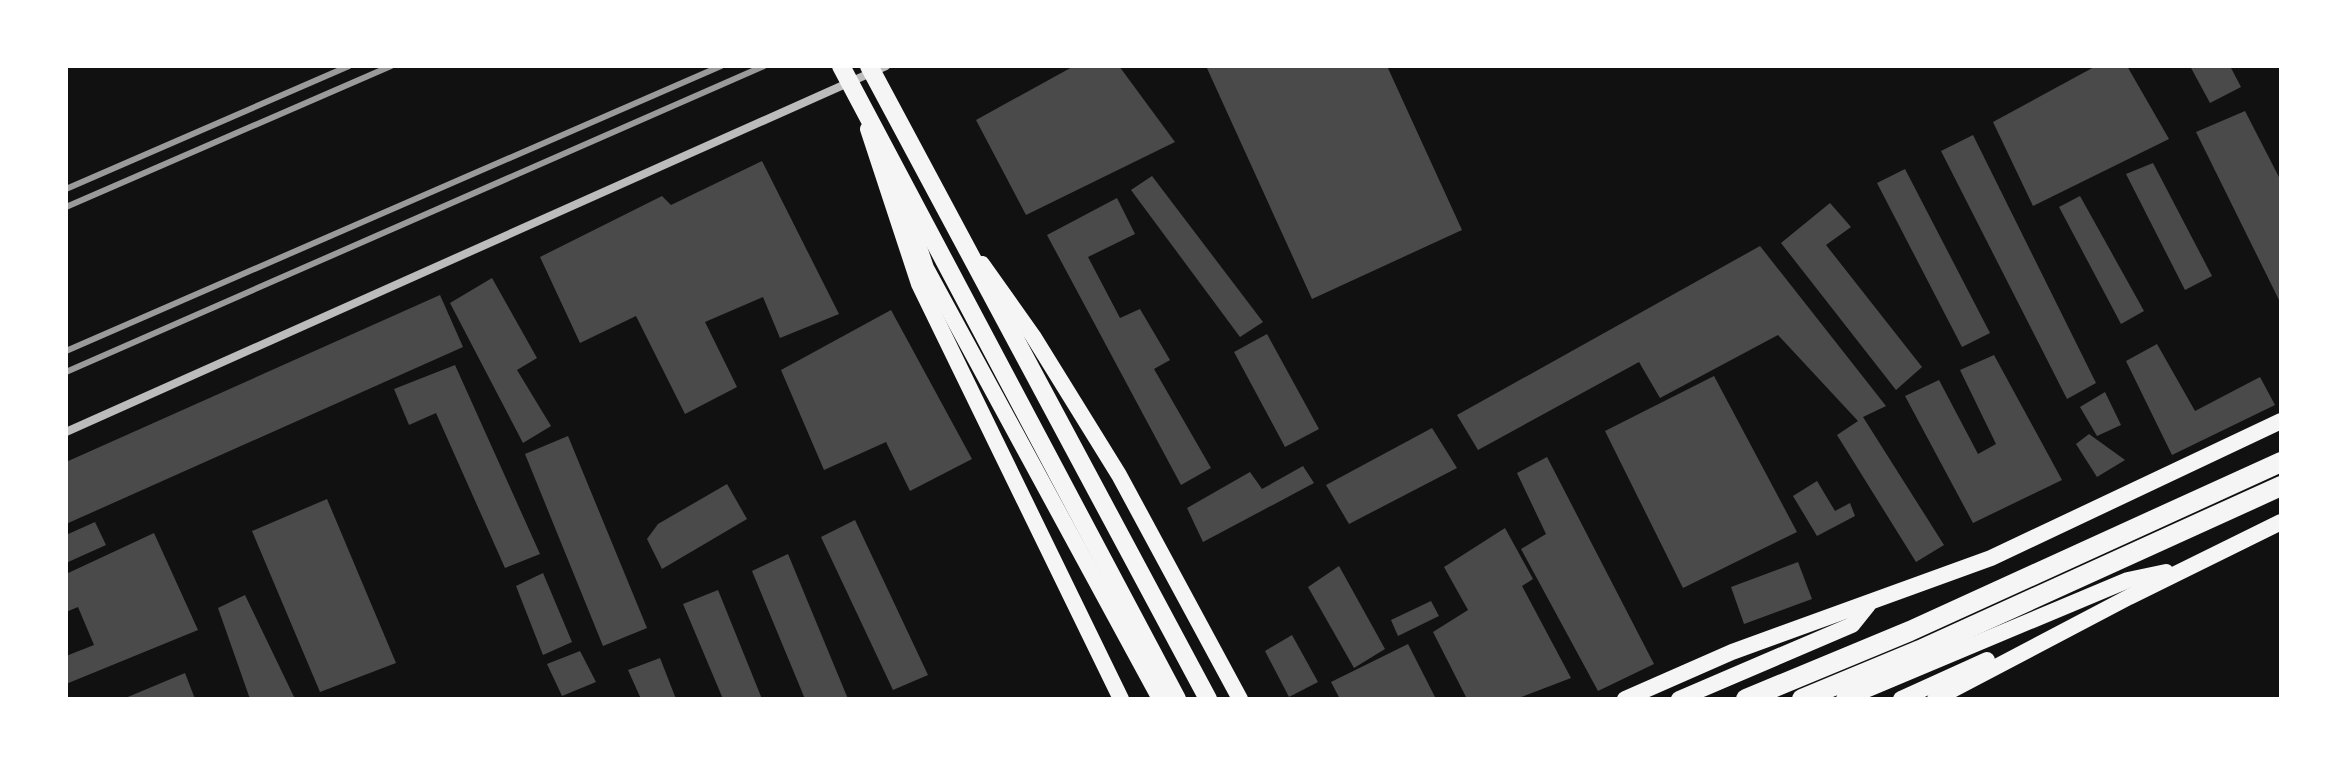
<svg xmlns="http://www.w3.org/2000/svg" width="2347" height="765" viewBox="0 0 2347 765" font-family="'Alegreya Sans',sans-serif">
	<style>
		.building { fill: #4a4a4a }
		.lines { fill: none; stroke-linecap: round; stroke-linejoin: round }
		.minor { stroke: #bcbcbc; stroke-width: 8 }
		.secondary { stroke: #f5f5f5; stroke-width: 16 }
		.primary { stroke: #f5f5f5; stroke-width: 18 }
		.trunk { stroke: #f5f5f5; stroke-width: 20 }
		.rail { stroke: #9a9a9a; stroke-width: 6 }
	</style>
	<rect width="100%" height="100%" fill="#111"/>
	<g class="building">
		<polygon points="1074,66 1119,66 1175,142 1026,215 976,120"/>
		<polygon points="1206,66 1387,66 1462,230 1312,299"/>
		<polygon points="2096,66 2127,66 2169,139 2033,206 1993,122"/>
		<polygon points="2190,66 2230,66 2241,87 2210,103"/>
		<polygon points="2245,111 2281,181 2281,304 2196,132"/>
		<polygon points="1973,135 2096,383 2067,399 1941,151"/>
		<polygon points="762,161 839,314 780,338 763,297 705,322 737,387 685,414 636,316 580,343 540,257 662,196 671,205"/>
		<polygon points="2153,163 2212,276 2185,290 2126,174"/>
		<polygon points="1905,169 1990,333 1962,347 1877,183"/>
		<polygon points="1152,176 1263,322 1240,337 1131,190"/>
		<polygon points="2080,196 2144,311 2121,324 2059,207"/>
		<polygon points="1117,198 1135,234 1088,257 1120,318 1140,309 1170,360 1154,369 1211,468 1181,485 1047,235"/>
		<polygon points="1830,203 1851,227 1826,245 1922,367 1896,390 1781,243"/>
		<polygon points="1760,246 1886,406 1863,417 1944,545 1916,562 1837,435 1858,421 1778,335 1660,398 1639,362 1478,450 1457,415"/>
		<polygon points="492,278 537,358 517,370 551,426 523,443 450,303"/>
		<polygon points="440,295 463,347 66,524 66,462"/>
		<polygon points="891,310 972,459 910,491 886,442 824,470 781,370"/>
		<polygon points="1267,334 1319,429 1285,447 1234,352"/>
		<polygon points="2157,344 2195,411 2260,377 2275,405 2172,455 2126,361"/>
		<polygon points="1994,355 2062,480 1973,523 1905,396 1939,380 1978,454 1996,444 1960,370"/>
		<polygon points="455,365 540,554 505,568 436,413 409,425 394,389"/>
		<polygon points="1714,376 1797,532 1683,588 1605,431"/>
		<polygon points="2105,392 2121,425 2097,436 2080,407"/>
		<polygon points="1432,428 1457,468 1349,524 1326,485"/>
		<polygon points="2089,434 2125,460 2097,477 2076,444"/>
		<polygon points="568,436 647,628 603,646 525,454"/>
		<polygon points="1547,457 1654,664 1598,691 1521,549 1546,534 1517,473"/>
		<polygon points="1303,466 1314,483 1203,542 1187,508 1250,472 1262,489"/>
		<polygon points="1817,481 1835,511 1850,503 1855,516 1817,536 1793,496"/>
		<polygon points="727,484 747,519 662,569 647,539 658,524"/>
		<polygon points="327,499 396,663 320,692 252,531"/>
		<polygon points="855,520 928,675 893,690 821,537"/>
		<polygon points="95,522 106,545 66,563 66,535"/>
		<polygon points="1505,528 1533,579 1522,586 1571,678 1516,699 1467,699 1433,632 1468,610 1444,567"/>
		<polygon points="154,533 198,630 66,684 66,656 94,645 78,607 66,612 66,574"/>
		<polygon points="788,554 848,699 805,699 752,571"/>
		<polygon points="1798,562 1812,599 1744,624 1731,587"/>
		<polygon points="1339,566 1385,649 1354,668 1308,587"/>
		<polygon points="543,573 572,642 543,655 516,586"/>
		<polygon points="718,590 762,699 723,699 683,604"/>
		<polygon points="245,595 295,699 250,699 218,608"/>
		<polygon points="1431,601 1439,616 1398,636 1391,620"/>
		<polygon points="1292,635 1318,682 1289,697 1265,651"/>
		<polygon points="1408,644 1436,699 1340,699 1331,682"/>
		<polygon points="580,651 596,682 562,696 547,664"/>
		<polygon points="660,658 676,699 641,699 628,670"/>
		<polygon points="185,673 195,699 123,699"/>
	</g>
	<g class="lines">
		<polyline class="minor" points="66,432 886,66"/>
		<g class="secondary">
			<polyline points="868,129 919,284 1121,699"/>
			<polyline points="899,188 926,268 1160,699"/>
			<polyline points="982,264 1033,336 1119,475 1240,699"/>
			<polyline points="1625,699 1732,652 1991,558 2281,421"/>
			<polyline points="1679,699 1852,625 1868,605"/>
			<polyline points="1844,699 2128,580 2166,572"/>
			<polyline points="1901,699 1987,660"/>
			<polyline points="1935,699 2129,597 2281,522"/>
		</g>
		<g class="primary">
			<polyline points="841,66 1177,699"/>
			<polyline points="869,66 1208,699"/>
		</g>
		<g class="trunk">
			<polyline points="1746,699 1910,631 2281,462"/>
			<polyline points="1802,699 1920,650 2281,486"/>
		</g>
		<g class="rail">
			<polyline points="66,189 349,66"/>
			<polyline points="66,207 391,66"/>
			<polyline points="66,351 721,66"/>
			<polyline points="66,372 764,66"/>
		</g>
	</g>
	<rect width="2347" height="765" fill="none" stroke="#ffffff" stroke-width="136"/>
</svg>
